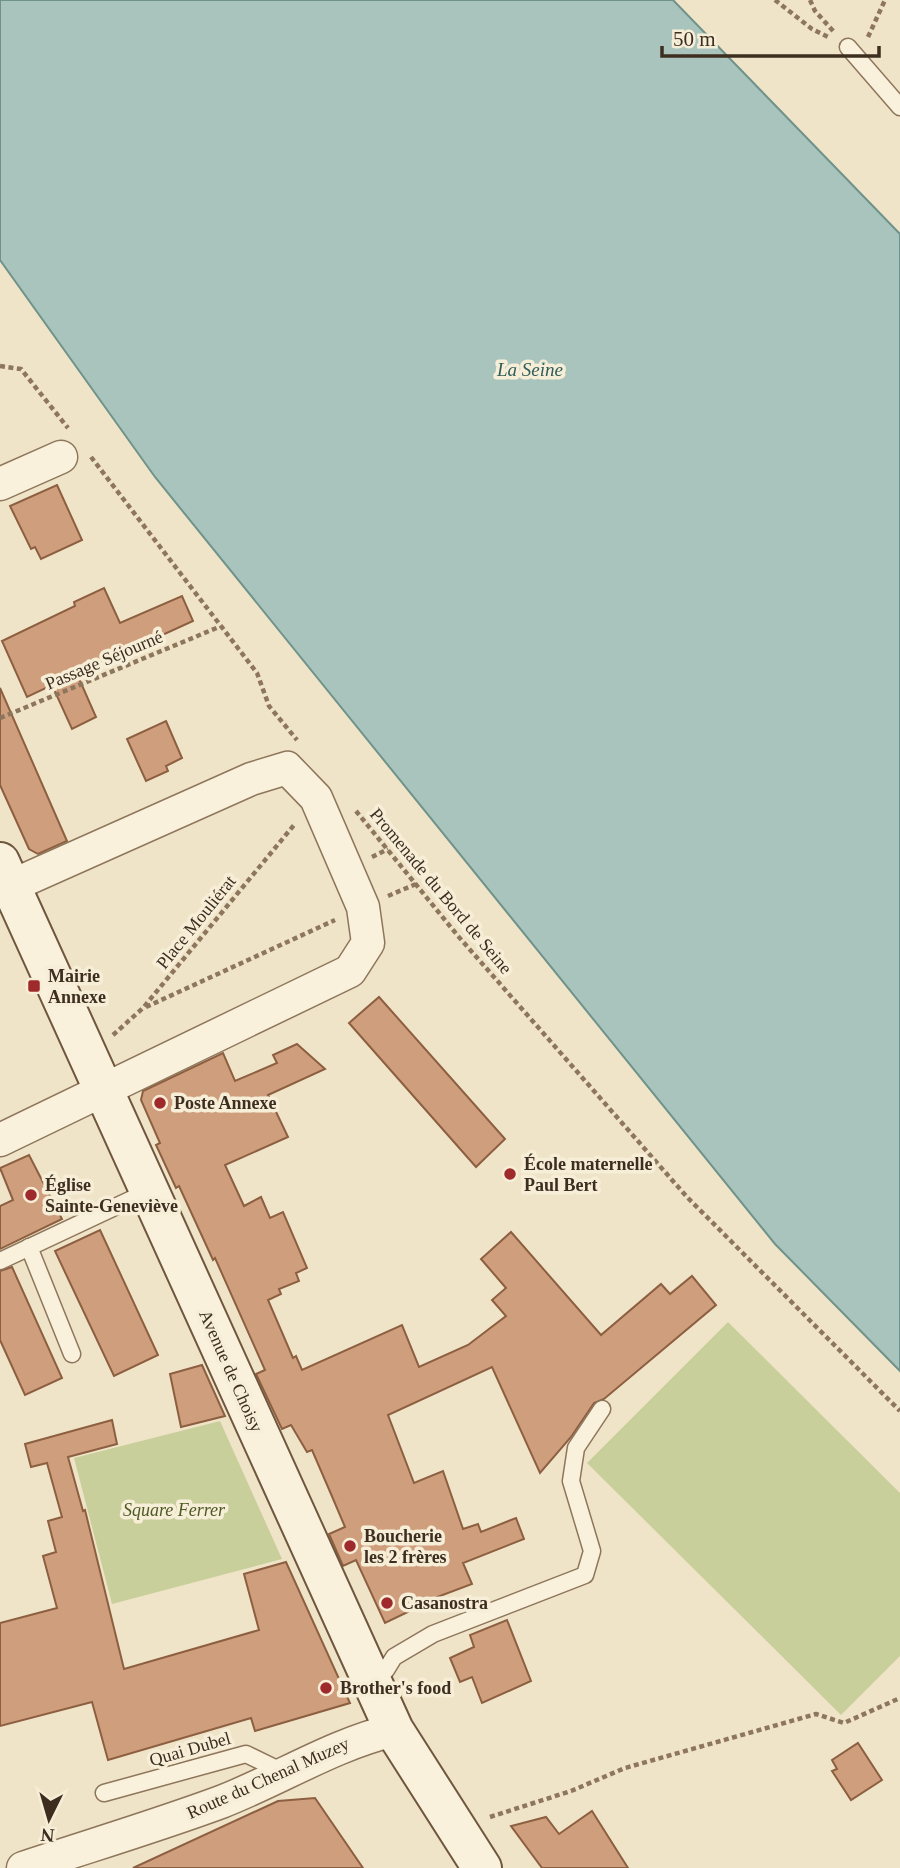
<svg xmlns="http://www.w3.org/2000/svg" width="900" height="1868" viewBox="0 0 900 1868" font-family="'Times New Roman',serif">
	<style>
		.green { fill: #c9cf9b }
		.water { fill: #a9c4bc; stroke: #6f938a; stroke-width: 2 }
		.building { fill: #cf9f7d; stroke: #8d5f41; stroke-width: 2 }
		.lines { fill: none; stroke-linecap: round; stroke-linejoin: round }
		.lane-casing { stroke: #8d765c; stroke-width: 19 }
		.street-casing { stroke: #8d765c; stroke-width: 35 }
		.secondary-casing { stroke: #6f573f; stroke-width: 42 }
		.path { stroke: #8d765c; stroke-width: 4.5; stroke-dasharray: 5 3.5; stroke-linecap: butt }
		.lane { stroke: #faf1dc; stroke-width: 16 }
		.street { stroke: #faf1dc; stroke-width: 32 }
		.secondary { stroke: #faf1dc; stroke-width: 38 }
		.poi-dot { fill: #9e2a2b; stroke: #f7eed8; stroke-width: 2.5 }
		.labels { text-anchor: middle; dominant-baseline: central; stroke-width: 7; stroke-linejoin: round; paint-order: stroke }
		.street-label { font-size: 18px; fill: #3d2e20; stroke: #f7eed8 }
		.poi-label { font-size: 18px; font-weight: bold; fill: #3d2e20; stroke: #f7eed8; text-anchor: start }
		.park-label { font-size: 18px; font-style: italic; fill: #4d5a26; stroke: #f7eed8 }
		.water-label { font-size: 19px; font-style: italic; fill: #2f5d5a; stroke: #f7eed8 }
	</style>
	<rect width="100%" height="100%" fill="#f0e4c8"/>
	<g class="green">
		<polygon points="728,1322 900,1493 900,1656 841,1715 587,1463"/>
		<polygon points="220,1421 282,1559 112,1604 74,1458"/>
	</g>
	<polygon class="water" points="0,0 673,0 900,234 900,1371 775,1244 155,477 0,260"/>
	<g class="building">
		<polygon points="57,485 82,540 41,559 35,547 31,549 10,506"/>
		<polygon points="104,588 120,623 182,596 193,621 77,674 96,717 72,729 52,685 27,697 2,641 75,606 74,602"/>
		<polygon points="0,688 67,841 38,854 29,849 0,785"/>
		<polygon points="166,721 182,758 166,766 168,771 146,781 127,739"/>
		<polygon points="379,997 505,1139 476,1167 349,1023"/>
		<polygon points="297,1044 325,1069 268,1095 288,1137 225,1165 244,1206 261,1197 270,1218 283,1212 307,1268 296,1273 299,1281 279,1289 281,1294 268,1300 293,1358 296,1356 302,1370 402,1325 419,1367 468,1345 506,1316 492,1300 506,1288 481,1259 511,1232 601,1335 661,1284 670,1294 692,1276 716,1305 604,1399 594,1403 571,1437 540,1473 492,1367 388,1415 414,1483 443,1471 463,1529 478,1524 481,1532 516,1518 524,1539 463,1563 472,1584 416,1605 416,1608 385,1623 356,1560 343,1566 329,1534 345,1527 331,1494 312,1450 307,1452 291,1425 282,1429 256,1374 265,1370 215,1258 213,1260 179,1186 176,1188 156,1145 160,1143 141,1100 143,1091 223,1053 235,1081 277,1063 273,1055"/>
		<polygon points="29,1155 62,1219 0,1249 0,1206 13,1200 0,1168"/>
		<polygon points="100,1230 158,1355 114,1376 55,1251"/>
		<polygon points="12,1267 62,1378 25,1395 0,1340 0,1271"/>
		<polygon points="202,1365 225,1416 181,1427 170,1374"/>
		<polygon points="112,1420 117,1444 68,1457 83,1511 85,1510 124,1669 259,1630 244,1574 286,1562 350,1703 255,1731 251,1718 108,1760 92,1702 0,1726 0,1623 57,1608 43,1556 56,1552 48,1521 62,1517 47,1463 31,1467 25,1444"/>
		<polygon points="507,1620 531,1681 482,1703 472,1677 460,1682 450,1658 474,1647 470,1635"/>
		<polygon points="858,1743 882,1780 851,1800 832,1771 837,1769 832,1760"/>
		<polygon points="315,1798 363,1868 133,1868 278,1801"/>
		<polygon points="592,1811 628,1868 542,1868 511,1826 546,1817 559,1834"/>
	</g>
	<g class="lines">
		<g class="lane-casing">
			<g id="lane">
				<polyline points="848,47 900,107"/>
				<polyline points="29,1247 72,1354"/>
				<polyline points="0,1261 149,1191"/>
				<polyline points="370,1678 386,1670 394,1657 433,1634 585,1575 592,1551 571,1481 576,1448 602,1409"/>
				<polyline points="104,1793 246,1754 283,1772"/>
			</g>
		</g>
		<g class="street-casing">
			<g id="street">
				<polyline points="0,484 61,457"/>
				<polyline points="0,891 251,779 287,768 316,798 363,907 368,943 350,971 0,1140"/>
				<path d="M23,1868C89,1846 156,1826 221,1802C280,1779 332,1745 394,1730"/>
			</g>
		</g>
		<g class="secondary-casing">
			<polyline id="secondary" points="0,862 394,1730 482,1868"/>
		</g>
		<g class="path">
			<polyline points="775,0 812,29 828,37"/>
			<polyline points="810,0 815,11 835,33"/>
			<polyline points="868,37 885,0"/>
			<polyline points="0,366 21,369 68,428"/>
			<polyline points="91,457 257,673 269,706 297,740"/>
			<polyline points="0,718 219,627"/>
			<polyline points="356,811 458,936 687,1197 900,1411"/>
			<polyline points="372,857 388,849"/>
			<polyline points="388,896 416,884"/>
			<polyline points="146,1007 335,920"/>
			<polyline points="113,1035 143,1008 294,825"/>
			<polyline points="490,1817 571,1791 625,1768 816,1714 844,1723 900,1698"/>
		</g>
		<use href="#lane" class="lane"/>
		<use href="#street" class="street"/>
		<use href="#secondary" class="secondary"/>
	</g>
	<g class="poi-dot">
		<rect x="27" y="979" width="14" height="14" rx="3.5"/>
		<circle cx="160" cy="1103" r="7"/>
		<circle cx="510" cy="1174" r="7"/>
		<circle cx="31" cy="1195" r="7"/>
		<circle cx="350" cy="1546" r="7"/>
		<circle cx="387" cy="1603" r="7"/>
		<circle cx="326" cy="1688" r="7"/>
	</g>
	<g class="labels">
		<g class="street-label">
			<text transform="translate(104 660) rotate(-23)">Passage Séjourné</text>
			<text transform="translate(441 891) rotate(50)">Promenade du Bord de Seine</text>
			<text transform="translate(196 922) rotate(-51)">Place Mouliérat</text>
			<text transform="translate(231 1371) rotate(66)">Avenue de Choisy</text>
			<text transform="translate(190 1749) rotate(-16)">Quai Dubel</text>
			<text transform="translate(268 1778) rotate(-24)">Route du Chenal Muzey</text>
		</g>
		<g class="poi-label">
			<text x="48" y="976">Mairie<tspan x="48" dy="21">Annexe</tspan></text>
			<text x="174" y="1103">Poste Annexe</text>
			<text x="524" y="1164">École maternelle<tspan x="524" dy="21">Paul Bert</tspan></text>
			<text x="45" y="1185">Église<tspan x="45" dy="21">Sainte-Geneviève</tspan></text>
			<text x="364" y="1536">Boucherie<tspan x="364" dy="21">les 2 frères</tspan></text>
			<text x="401" y="1603">Casanostra</text>
			<text x="340" y="1688">Brother's food</text>
		</g>
		<g class="park-label">
			<text x="174" y="1510">Square Ferrer</text>
		</g>
		<g class="water-label">
			<text x="530" y="369">La Seine</text>
		</g>
	</g>
	<g transform="translate(49 1819) rotate(185)" stroke="#f7eed8" stroke-width="5" paint-order="stroke">
	<path d="M0-5L12 26L0 18L-12 26Z" fill="#3d2e20"/>
	<text y="-10" font-size="19" font-weight="bold" text-anchor="middle" fill="#3d2e20">N</text>
	</g>
	<path d="M662 46v10h217v-10" fill="none" stroke="#3d2e20" stroke-width="3.5"/>
	<text x="673" y="46" font-size="21" fill="#3d2e20" stroke="#f7eed8" stroke-width="5" paint-order="stroke">50 m</text>
</svg>
